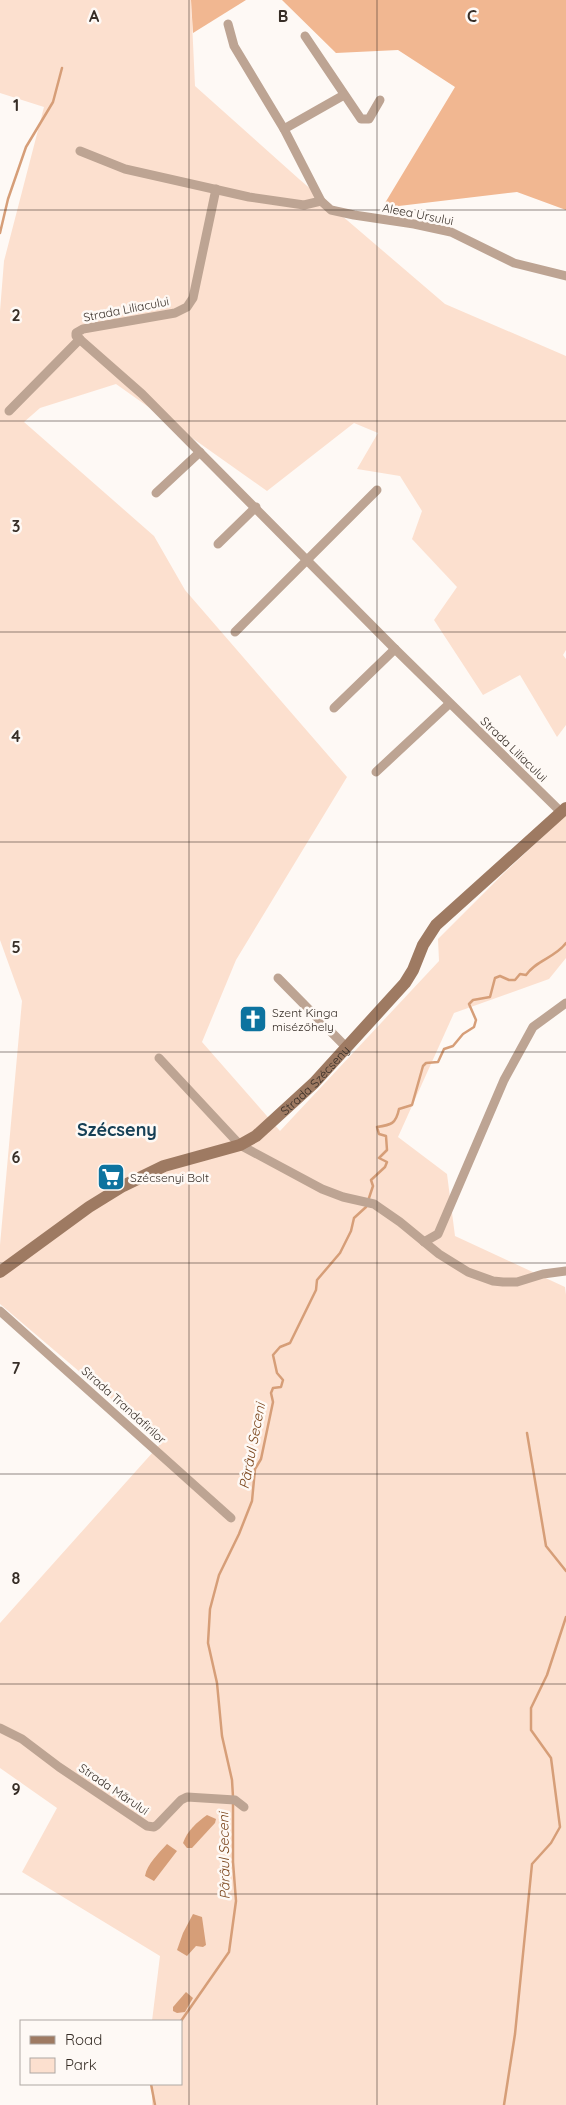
<svg xmlns="http://www.w3.org/2000/svg" width="566" height="2105" viewBox="0 0 566 2105" font-family="Quicksand,sans-serif">
	<style>
		.green { fill: #fce0cf }
		.forest { fill: #f1b791 }
		.water { fill: #d69e78 }
		.lines { fill: none; stroke-linecap: round; stroke-linejoin: round }
		.stream { stroke: #d69e78; stroke-width: 2.5 }
		.street { stroke: #bda493; stroke-width: 9 }
		.secondary { stroke: #9e7a62; stroke-width: 12 }
		.grid { fill: none; stroke: #372e27; stroke-width: 1; stroke-opacity: 0.55 }
		.labels { text-anchor: middle; dominant-baseline: central; stroke-width: 5; stroke-linejoin: round; paint-order: stroke }
		.street-label { font-size: 12px; fill: #372e27; stroke: #fef9f5 }
		.poi-label { font-size: 12px; fill: #372e27; stroke: #fef9f5; text-anchor: start }
		.water-label { font-size: 14px; font-style: italic; fill: #7a451b; stroke: #fef9f5 }
		.district-label { font-size: 18px; font-weight: bold; fill: #164056; stroke: #fef9f5 }
		.grid-label { font-size: 16px; text-anchor: middle; font-weight: bold; fill: #372e27; stroke: #fef9f5; stroke-width: 5; stroke-linejoin: round; paint-order: stroke }
	</style>
	<rect width="100%" height="100%" fill="#fef9f5"/>
	<polygon class="green" points="0,0 191,0 195,86 299,179 445,304 566,356 566,650 563,655 566,659 566,725 557,737 520,675 483,695 434,620 457,587 412,539 422,511 400,476 357,469 378,433 354,423 267,491 116,384 40,408 24,422 154,536 185,590 347,777 236,960 202,1042 280,1131 439,961 438,939 506,871 566,815 566,958 549,979 454,1013 398,1137 447,1174 455,1236 565,1287 566,1295 566,2105 152,2105 152,2084 181,2084 181,2021 152,2021 160,1956 22,1872 57,1808 0,1768 0,1623 162,1442 0,1304 0,1245 22,1001 0,940 0,311 4,261 44,107 0,93"/>
	<g class="forest">
		<polygon points="191,0 246,0 193,33"/>
		<polygon points="282,0 566,0 566,210 517,192 382,208 455,87 398,50 336,53"/>
	</g>
	<g class="water">
		<path d="M207,1815L216,1819L215,1823L192,1848H187L183,1843C187,1831 197,1822 207,1815Z"/>
		<path d="M167,1844L177,1851L154,1881L145,1876C147,1864 159,1853 167,1844Z"/>
		<polygon points="193,1914 202,1917 206,1945 203,1947 196,1946 187,1956 177,1950 183,1933"/>
		<polygon points="186,1992 193,1998 185,2012 177,2013 173,2011 173,2007"/>
	</g>
	<g class="lines">
		<g class="stream">
			<polyline points="0,233 8,199 26,147 53,102 62,68"/>
			<polyline points="527,1433 546,1546 566,1571"/>
			<path d="M233,1797L232,1780L222,1736L217,1683L208,1643L210,1609L219,1575L239,1534L252,1501L255,1469L261,1459L273,1402L271,1393L273,1388L281,1387L283,1380L277,1373L273,1355L280,1347L290,1343L316,1290L317,1280L340,1253L351,1231L354,1218L366,1207L373,1186L371,1180L385,1167L387,1162L379,1158L387,1150L386,1136L379,1134L377,1127C391,1125 396,1124 399,1109L412,1105L423,1066L426,1063L438,1062L444,1049L453,1046L463,1034L474,1027L476,1020L469,1004L473,1000L490,997L495,978L500,976L509,980H515L520,974L526,975C536,960 555,958 566,943"/>
			<polyline points="181,2021 229,1952 236,1901 233,1862 233,1802"/>
			<polyline points="151,2084 155,2105"/>
			<polyline points="504,2105 515,2034 532,1864 551,1843 560,1827 551,1758 531,1730 531,1708 547,1675 566,1617"/>
		</g>
		<g class="street">
			<polyline points="228,24 234,46 284,129 321,201 331,210 354,215 414,224 451,232 514,263 566,276"/>
			<polyline points="305,36 361,119 369,119 380,100"/>
			<polyline points="284,129 344,95"/>
			<polyline points="80,151 125,169 249,197 304,205 321,201"/>
			<polyline points="216,189 193,298 187,307 175,313 83,329 76,333 76,336 142,394 395,649 561,812"/>
			<polyline points="9,411 80,339"/>
			<polyline points="156,493 200,452"/>
			<polyline points="218,544 256,507"/>
			<polyline points="235,632 377,490"/>
			<polyline points="334,708 395,649"/>
			<polyline points="376,772 449,704"/>
			<polyline points="278,978 346,1047"/>
			<polyline points="159,1058 240,1145 322,1189 343,1197 374,1204 400,1222 439,1254 468,1272 493,1281 503,1282 517,1282 543,1274 566,1271"/>
			<polyline points="424,1242 438,1234 504,1080 533,1027 566,1003"/>
			<polyline points="0,1311 231,1518"/>
			<polyline points="0,1728 22,1739 59,1767 147,1826 154,1827 157,1825 181,1800 187,1797 235,1800 244,1807"/>
		</g>
		<path class="secondary" id="s1" d="M0,1272L89,1207L123,1186L164,1166L240,1145L256,1136L314,1083L405,983L413,970L423,945L436,925L566,808"/>
	</g>
	<path class="grid" d="M189,0V2105M377,0V2105M0,210H566M0,421H566M0,632H566M0,842H566M0,1052H566M0,1263H566M0,1474H566M0,1684H566M0,1894H566"/>
	<defs>
		<g id="church-square" transform="scale(1.4375)"><rect x="-9" y="-9" width="18" height="18" rx="4" fill="#0d739f" stroke="#fef9f5"/><path d="M-1.2-6h2.4v3.5h3.3v2.4h-3.3V6h-2.4V-.1h-3.3v-2.4h3.3Z" fill="#fff"/></g>
		<g id="supermarket-square" transform="scale(1.4375)"><rect x="-9" y="-9" width="18" height="18" rx="4" fill="#0d739f" stroke="#fef9f5"/><path d="M-6-5.5h2.5l.6 2H6L4.5 2H-2.5L-4.4-4H-6ZM-1.5 3.2a1.3 1.3 0 1 0 .1 0ZM3 3.2a1.3 1.3 0 1 0 .1 0Z" fill="#fff"/></g>
	</defs>
	<g fill-rule="evenodd">
		<use href="#church-square" x="253" y="1019"/>
		<use href="#supermarket-square" x="111" y="1177"/>
	</g>
	<g class="labels">
		<g class="street-label">
			<text transform="translate(418 214) rotate(11)">Aleea Ursului</text>
			<text transform="translate(126 309) rotate(-11)">Strada Liliacului</text>
			<text transform="translate(514 749) rotate(44)">Strada Liliacului</text>
			<text stroke="none"><textPath href="#s1" startOffset="374">Strada Szécseny</textPath></text>
			<text transform="translate(124 1405) rotate(42)">Strada Trandafirilor</text>
			<text transform="translate(114 1789) rotate(34)">Strada Mărului</text>
		</g>
		<g class="poi-label">
			<text x="272" y="1012">Szent Kinga<tspan x="272" dy="14">misézőhely</tspan></text>
			<text x="130" y="1177">Szécsenyi Bolt</text>
		</g>
		<g class="water-label">
			<text transform="translate(252 1446) rotate(-79)">Pârâul Seceni</text>
			<text transform="translate(224 1856) rotate(-91)">Pârâul Seceni</text>
		</g>
		<g class="district-label">
			<text x="117" y="1129">Szécseny</text>
		</g>
	</g>
	<g class="grid-label">
		<text x="94" y="22">A</text>
		<text x="283" y="22">B</text>
		<text x="472" y="22">C</text>
		<text x="16" y="111">1</text>
		<text x="16" y="321">2</text>
		<text x="16" y="532">3</text>
		<text x="16" y="742">4</text>
		<text x="16" y="953">5</text>
		<text x="16" y="1163">6</text>
		<text x="16" y="1374">7</text>
		<text x="16" y="1584">8</text>
		<text x="16" y="1795">9</text>
	</g>
	<rect x="20" y="2020" width="162" height="65" fill="#fef9f5" stroke="#aea8a3"/>
	<rect x="30" y="2036" width="25" height="8" fill="#9e7a62" stroke="#aea8a3"/>
	<text x="65" y="2045" font-size="15" fill="#372e27">Road</text>
	<rect x="30" y="2058" width="25" height="15" fill="#fce0cf" stroke="#aea8a3"/>
	<text x="65" y="2070" font-size="15" fill="#372e27">Park</text>
</svg>
